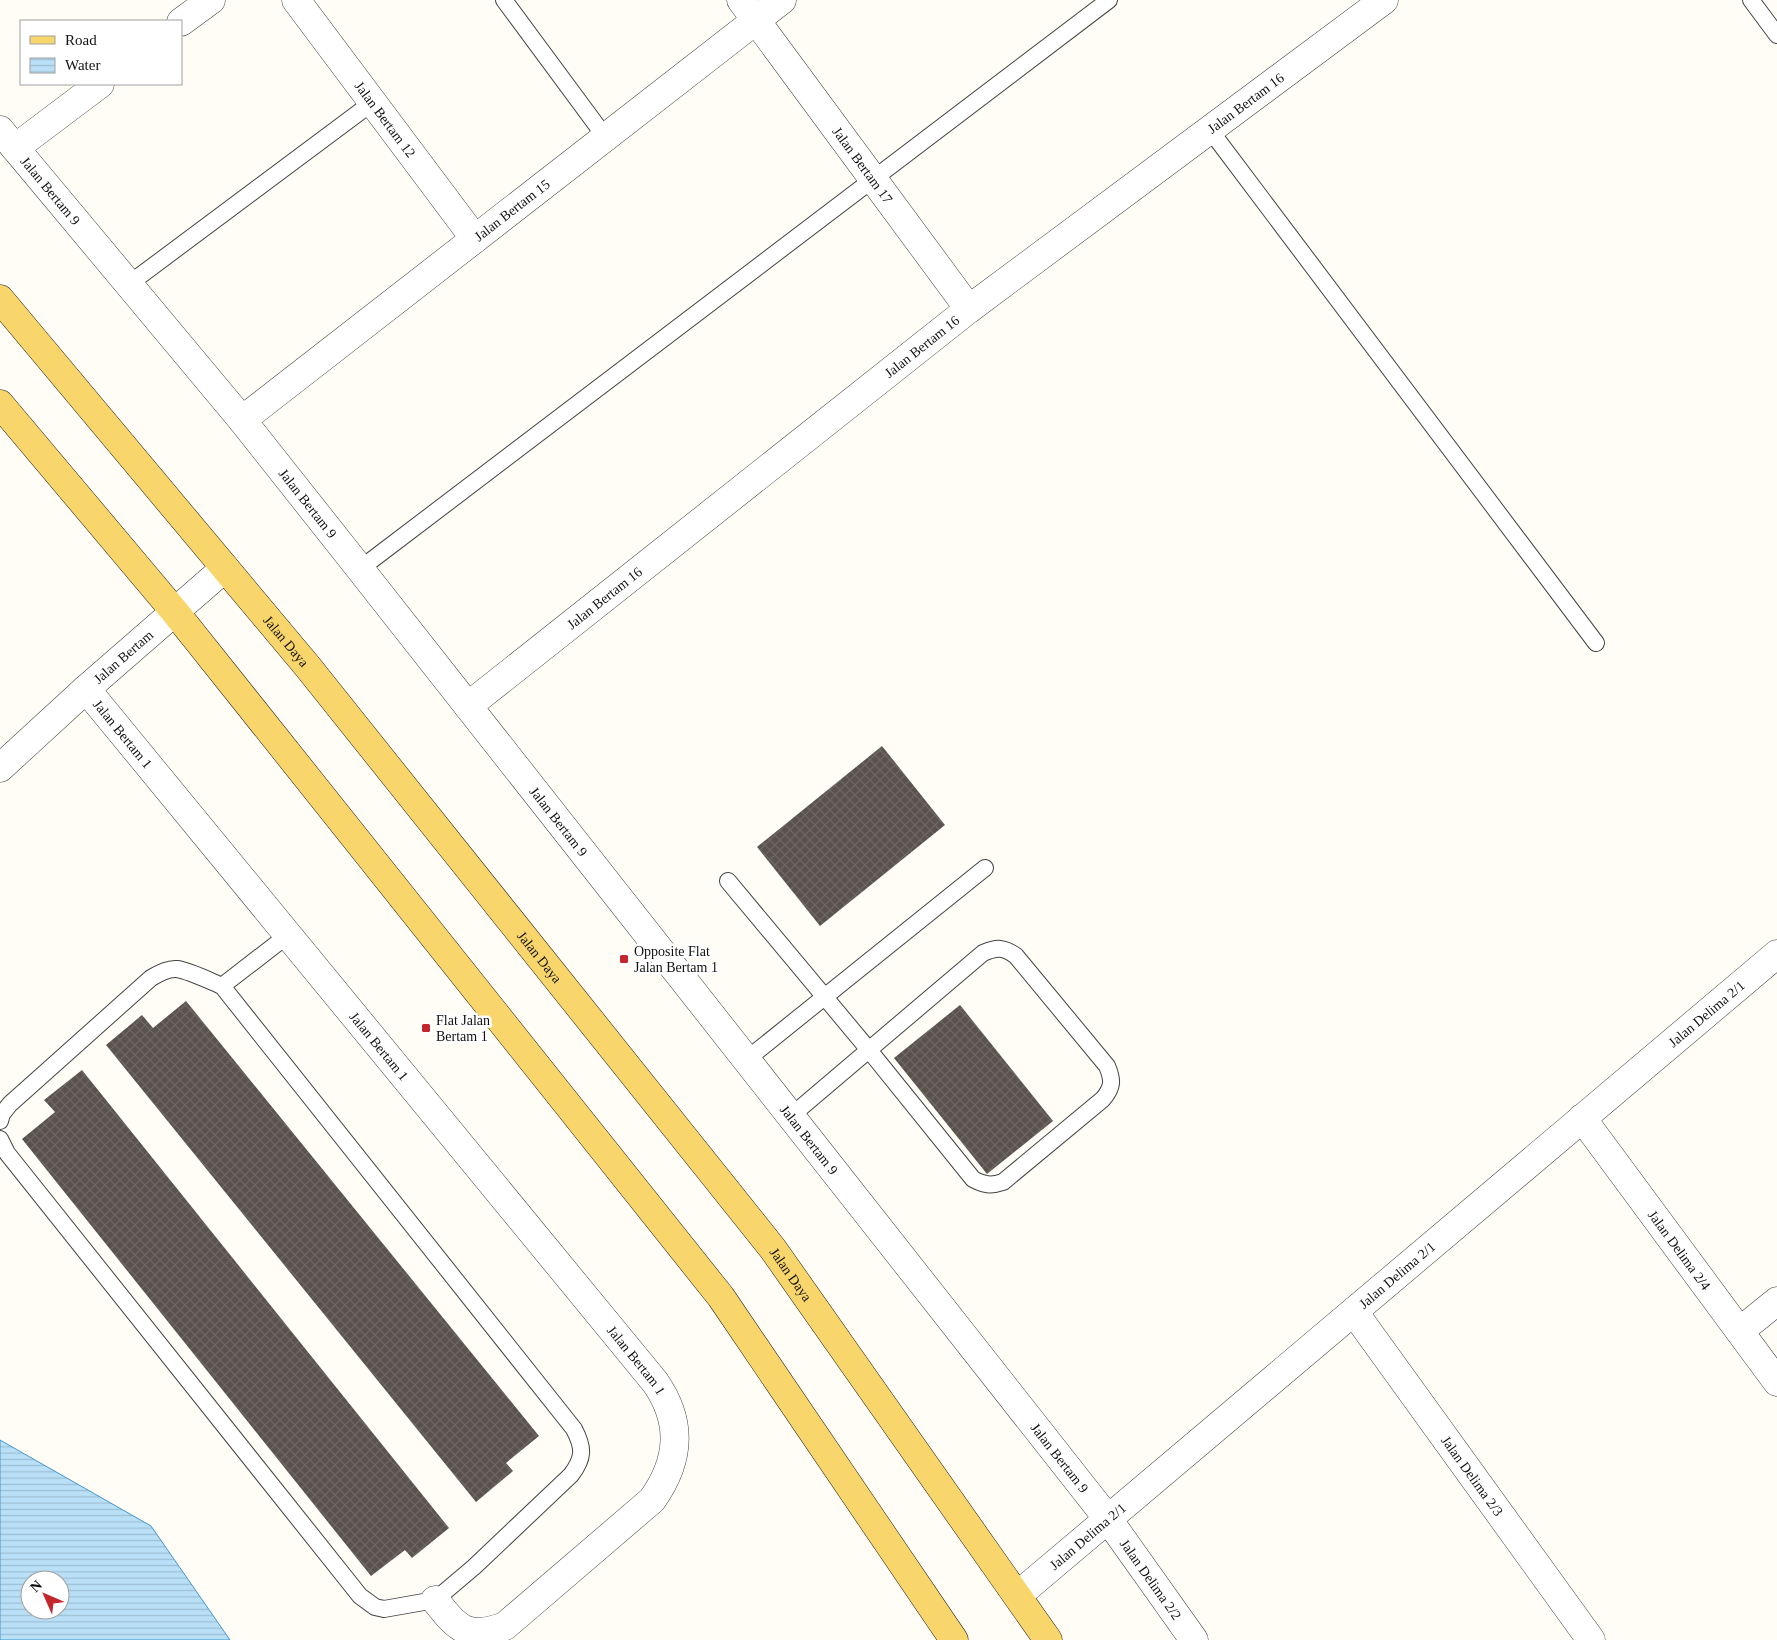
<svg xmlns="http://www.w3.org/2000/svg" width="1777" height="1640" viewBox="0 0 1777 1640" font-family="'Times New Roman',serif">
	<style>
		.water { fill: url(#water-rules); stroke: #3f96cf; fill-rule: evenodd }
		.building { fill: url(#building-cross-hatch) }
		.lines { fill: none; stroke-linecap: round; stroke-linejoin: round }
		.lane-casing { stroke: #444; stroke-width: 18 }
		.street-casing { stroke: #444; stroke-width: 29 }
		.primary-casing { stroke: #222; stroke-width: 29 }
		.lane { stroke: #fff; stroke-width: 16 }
		.street { stroke: #fff; stroke-width: 28 }
		.primary { stroke: #f9d66b; stroke-width: 28 }
		.poi-dot { fill: #c4262e; stroke: #fff; stroke-width: 2 }
		.labels { text-anchor: middle; dominant-baseline: central; stroke-width: 5; stroke-linejoin: round; paint-order: stroke }
		.street-label { font-size: 14px; fill: #111; stroke: #fff }
		.poi-label { font-size: 14px; fill: #111; stroke: #fff; text-anchor: start }
	</style>
	<defs>
		<pattern id="water-rules" width="6" height="5" patternUnits="userSpaceOnUse" patternTransform="scale(1.25)"><rect width="6" height="5" fill="#b9e0f7"/><path d="M0 2.5h6" fill="none" stroke="#9ebfd3"/></pattern>
		<pattern id="building-cross-hatch" width="8" height="8" patternUnits="userSpaceOnUse" patternTransform="scale(1.25)"><rect width="8" height="8" fill="#5a524d"/><path d="M0 0l8 8M0 8l8-8" fill="none" stroke="#6d6662"/></pattern>
	</defs>
	<rect width="100%" height="100%" fill="#fffdf5"/>
	<path class="water" d="M0,1440L151,1526L230,1640H0ZM30,1580H60V1610H30Z"/>
	<g class="building">
		<polygon points="882,746 945,825 820,926 757,847"/>
		<polygon points="186,1001 539,1436 506,1463 513,1471 476,1502 106,1045 142,1015 153,1028"/>
		<polygon points="960,1005 1053,1121 987,1174 894,1058"/>
		<polygon points="82,1070 449,1528 412,1558 405,1550 371,1576 22,1139 55,1112 44,1100"/>
	</g>
	<g class="lines">
		<g class="lane-casing">
			<g id="lane">
				<polyline points="504,0 606,138"/>
				<polyline points="1751,0 1777,35"/>
				<polyline points="1210,130 1596,643"/>
				<polyline points="129,284 373,102"/>
				<polyline points="360,569 1109,0"/>
				<path d="M728,881L869,1050L973,1179C984,1185 991,1186 1003,1182L1103,1099C1113,1087 1113,1080 1107,1066L1016,956C1004,947 997,947 983,953L791,1116"/>
				<polyline points="222,986 288,935"/>
				<polyline points="746,1060 985,868"/>
				<path d="M0,1121L2,1114L10,1104L151,978C159,973 168,968 177,969C190,971 210,981 222,986L574,1429C584,1448 584,1458 571,1475L474,1567L435,1600L384,1609L375,1607L360,1596L7,1153L0,1139"/>
			</g>
		</g>
		<g class="street-casing">
			<g id="street">
				<path id="s1" d="M296,0L475,239"/>
				<path id="s2" d="M741,0L969,309"/>
				<polyline points="181,22 211,0"/>
				<path id="s3" d="M0,130L242,420L360,569L1108,1519L1194,1640"/>
				<polyline points="15,148 100,84"/>
				<path id="s4" d="M242,420L782,0"/>
				<path id="s5" d="M86,689L655,1382C683,1422 680,1461 652,1500L505,1626C467,1640 458,1629 435,1600"/>
				<path id="s6" d="M468,706L969,309L1384,0"/>
				<path id="s7" d="M0,768L86,689L225,568"/>
				<path id="s8" d="M1582,1118L1777,1382"/>
				<path id="s9" d="M1354,1312L1591,1640"/>
				<polyline points="1740,1331 1777,1301"/>
				<path id="s10" d="M1018,1595L1777,954"/>
			</g>
		</g>
		<g class="primary-casing">
			<g id="primary">
				<path id="s11" d="M0,299L308,667L773,1249L1048,1640"/>
				<polyline points="0,404 175,612 721,1297 954,1640"/>
			</g>
		</g>
		<use href="#lane" class="lane"/>
		<use href="#street" class="street"/>
		<use href="#primary" class="primary"/>
	</g>
	<g class="poi-dot">
		<rect x="619" y="954" width="10" height="10" rx="2.5"/>
		<rect x="421" y="1023" width="10" height="10" rx="2.5"/>
	</g>
	<g class="labels">
		<g class="street-label">
			<text stroke="none"><textPath href="#s6" startOffset="984">Jalan Bertam 16</textPath></text>
			<text stroke="none"><textPath href="#s1" startOffset="149">Jalan Bertam 12</textPath></text>
			<text stroke="none"><textPath href="#s2" startOffset="205">Jalan Bertam 17</textPath></text>
			<text stroke="none"><textPath href="#s3" startOffset="79">Jalan Bertam 9</textPath></text>
			<text stroke="none"><textPath href="#s4" startOffset="342">Jalan Bertam 15</textPath></text>
			<text stroke="none"><textPath href="#s6" startOffset="579">Jalan Bertam 16</textPath></text>
			<text stroke="none"><textPath href="#s3" startOffset="484">Jalan Bertam 9</textPath></text>
			<text stroke="none"><textPath href="#s6" startOffset="174">Jalan Bertam 16</textPath></text>
			<text stroke="none"><textPath href="#s11" startOffset="446">Jalan Daya</textPath></text>
			<text stroke="none"><textPath href="#s7" startOffset="166">Jalan Bertam</textPath></text>
			<text stroke="none"><textPath href="#s5" startOffset="58">Jalan Bertam 1</textPath></text>
			<text stroke="none"><textPath href="#s3" startOffset="889">Jalan Bertam 9</textPath></text>
			<text stroke="none"><textPath href="#s11" startOffset="851">Jalan Daya</textPath></text>
			<text stroke="none"><textPath href="#s10" startOffset="901">Jalan Delima 2/1</textPath></text>
			<text stroke="none"><textPath href="#s5" startOffset="462">Jalan Bertam 1</textPath></text>
			<text stroke="none"><textPath href="#s3" startOffset="1294">Jalan Bertam 9</textPath></text>
			<text stroke="none"><textPath href="#s8" startOffset="164">Jalan Delima 2/4</textPath></text>
			<text stroke="none"><textPath href="#s11" startOffset="1256">Jalan Daya</textPath></text>
			<text stroke="none"><textPath href="#s10" startOffset="496">Jalan Delima 2/1</textPath></text>
			<text stroke="none"><textPath href="#s5" startOffset="868">Jalan Bertam 1</textPath></text>
			<text stroke="none"><textPath href="#s3" startOffset="1699">Jalan Bertam 9</textPath></text>
			<text stroke="none"><textPath href="#s9" startOffset="202">Jalan Delima 2/3</textPath></text>
			<text stroke="none"><textPath href="#s10" startOffset="91">Jalan Delima 2/1</textPath></text>
			<text stroke="none"><textPath href="#s3" startOffset="1851">Jalan Delima 2/2</textPath></text>
		</g>
		<g class="poi-label">
			<text x="634" y="951">Opposite Flat<tspan x="634" dy="16">Jalan Bertam 1</tspan></text>
			<text x="436" y="1020">Flat Jalan<tspan x="436" dy="16">Bertam 1</tspan></text>
		</g>
	</g>
	<rect x="20" y="20" width="162" height="65" fill="#ffffff" stroke="#a0a0a0"/>
	<rect x="30" y="36" width="25" height="8" fill="#f9d66b" stroke="#a0a0a0"/>
	<text x="65" y="45" font-size="15" fill="#111111">Road</text>
	<rect x="30" y="58" width="25" height="15" fill="url(#water-rules)" stroke="#a0a0a0"/>
	<text x="65" y="70" font-size="15" fill="#111111">Water</text>
	<g transform="translate(45 1595) rotate(315)"><circle r="24" fill="#ffffff" stroke="#a0a0a0"/>
	<path d="M0-4L9 19L0 12L-9 19Z" fill="#c4262e"/>
	<text y="-8" font-size="14" font-weight="bold" text-anchor="middle" fill="#111111">N</text>
	</g>
</svg>
